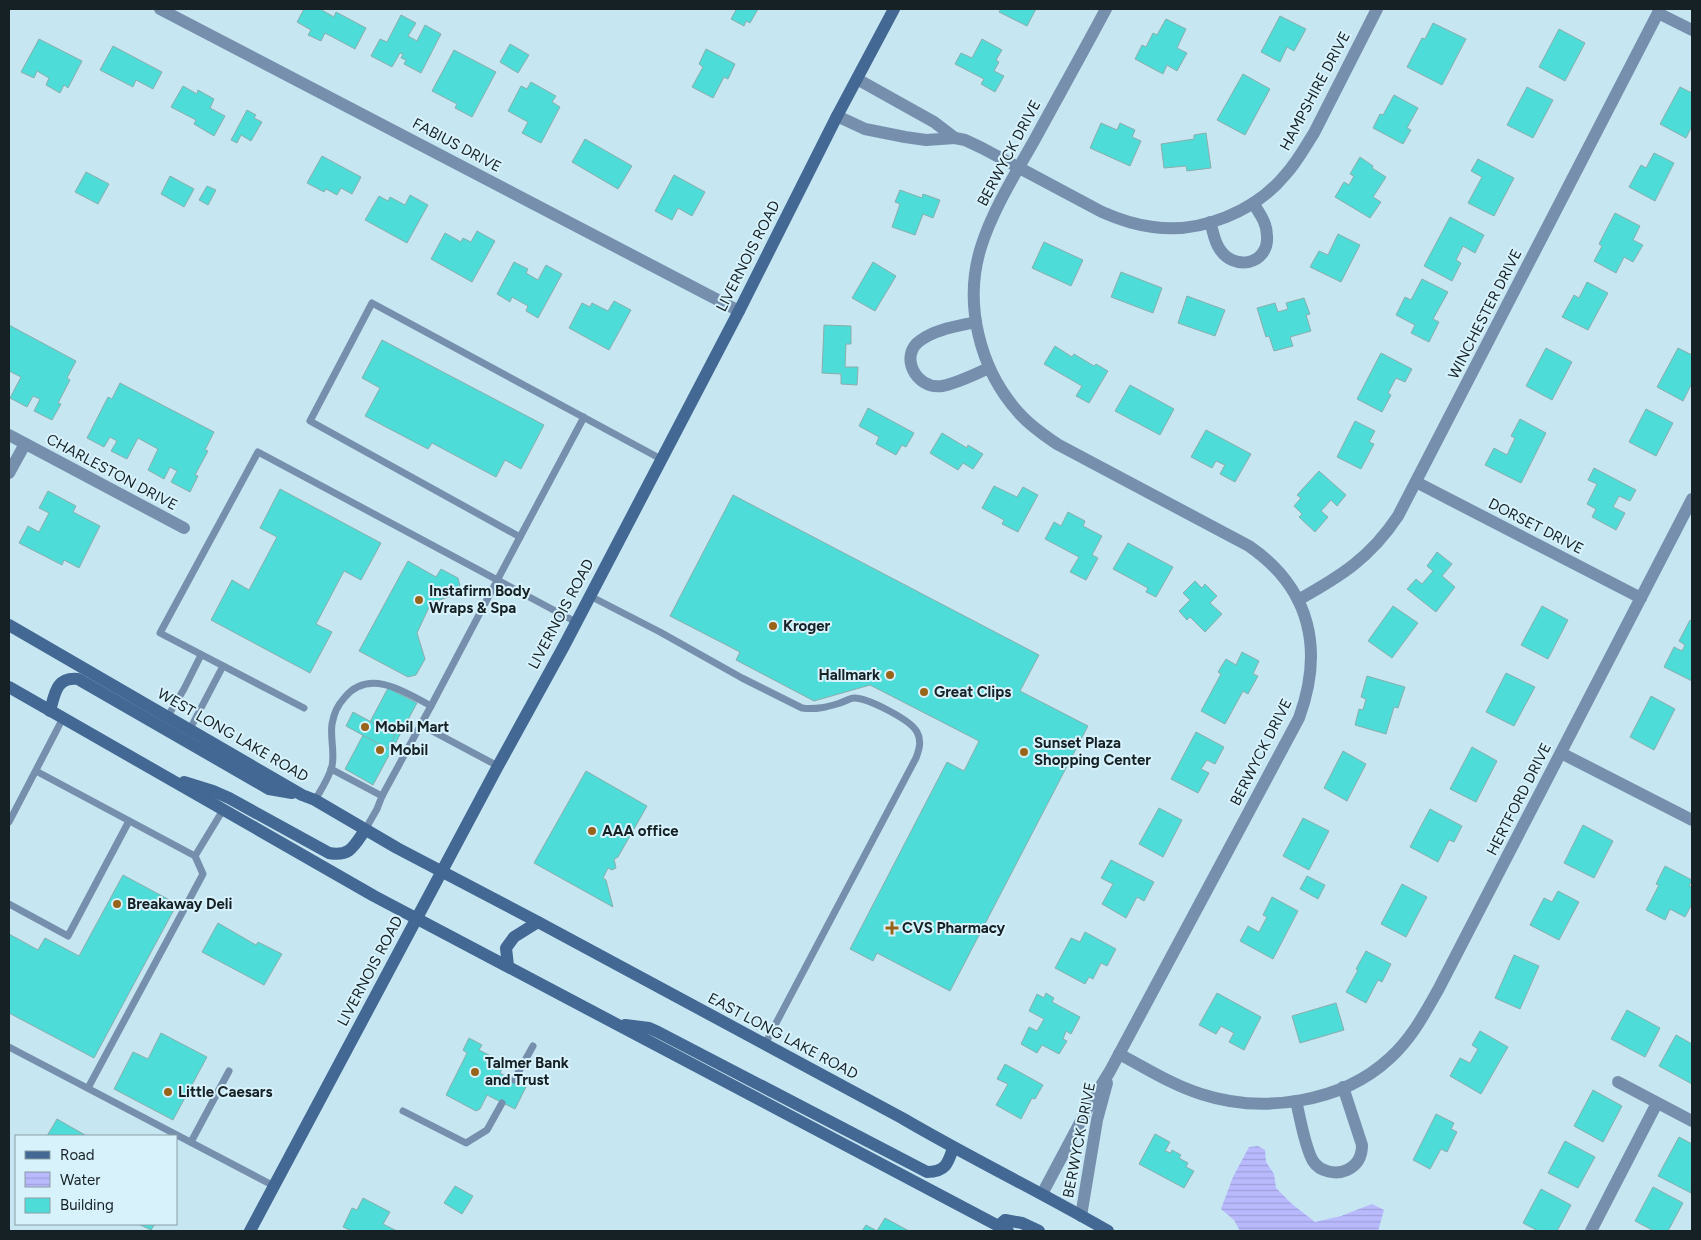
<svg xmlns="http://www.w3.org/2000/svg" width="1701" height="1240" viewBox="0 0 1701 1240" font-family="Figtree,sans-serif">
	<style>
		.water { fill: url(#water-rules) }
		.building { fill: #4ddcd8; stroke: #8baeac }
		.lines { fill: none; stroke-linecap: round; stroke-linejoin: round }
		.lane { stroke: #768fad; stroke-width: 7 }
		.street { stroke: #768fad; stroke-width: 12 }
		.secondary { stroke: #436893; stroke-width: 12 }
		.poi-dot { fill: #986419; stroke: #d8f2fc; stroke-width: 2 }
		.labels { text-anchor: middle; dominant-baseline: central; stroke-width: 4; stroke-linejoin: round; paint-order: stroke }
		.street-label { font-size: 15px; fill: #152125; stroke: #d8f2fc }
		.poi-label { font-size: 15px; font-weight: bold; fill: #152125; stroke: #d8f2fc; text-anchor: start }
	</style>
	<defs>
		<pattern id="water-rules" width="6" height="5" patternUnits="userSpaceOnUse" patternTransform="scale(1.25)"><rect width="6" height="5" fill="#b9b9fe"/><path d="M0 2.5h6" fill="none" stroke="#9e9fda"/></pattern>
	</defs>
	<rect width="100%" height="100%" fill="#c6e6f2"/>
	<polygon class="water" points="1258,1146 1265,1150 1266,1162 1274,1174 1276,1188 1292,1204 1315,1222 1341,1216 1372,1204 1384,1210 1378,1231 1240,1231 1234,1220 1221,1209 1233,1177 1249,1147"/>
	<g class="building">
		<polygon points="304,9 320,9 334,17 336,12 366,28 355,49 325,33 321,41 308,35 311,30 297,22"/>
		<polygon points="734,9 758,9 750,23 746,21 744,26 731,19 736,10"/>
		<polygon points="1001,9 1036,9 1027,26 999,12"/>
		<polygon points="401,15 416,23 408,36 417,41 425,25 441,34 421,73 404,64 406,60 401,58 403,54 400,53 392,67 371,56 380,39 387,42"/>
		<polygon points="1280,16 1306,29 1294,51 1287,47 1280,62 1261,52"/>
		<polygon points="1166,19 1186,29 1177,48 1187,53 1177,71 1167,65 1163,74 1135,59 1142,45 1146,47 1153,33 1157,35"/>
		<polygon points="1433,23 1466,39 1442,85 1407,67 1422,38 1425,39"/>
		<polygon points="1559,29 1585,43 1565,81 1539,67"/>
		<polygon points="39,39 82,61 68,88 64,85 60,93 46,85 49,78 37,71 34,78 21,72"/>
		<polygon points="982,39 1002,50 996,60 999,62 994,71 1004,76 995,92 981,84 984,79 955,64 961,53 972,58"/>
		<polygon points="510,44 529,55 518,73 500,62"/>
		<polygon points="113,46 162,72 153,89 136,80 133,87 100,70"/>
		<polygon points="706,49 735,64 728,79 724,77 713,98 692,87 703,67 699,64"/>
		<polygon points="454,50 496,72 472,117 455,108 457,104 432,91"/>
		<polygon points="1243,74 1270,89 1245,135 1217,120"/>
		<polygon points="531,82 556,96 552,102 560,107 541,143 522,133 528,122 508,111 521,86 527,89"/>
		<polygon points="183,86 197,94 198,90 214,99 210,108 225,116 214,136 194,124 196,120 171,107"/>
		<polygon points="1527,87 1553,100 1533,138 1507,125"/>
		<polygon points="1680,87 1692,93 1692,126 1686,138 1660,124"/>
		<polygon points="1394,95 1418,108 1407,128 1411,130 1403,144 1373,128 1380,114 1383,115"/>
		<polygon points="247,110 256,115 254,118 262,122 251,141 241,135 237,143 231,140"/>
		<polygon points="1101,123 1117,130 1120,123 1135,130 1132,137 1141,141 1130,166 1090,148"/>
		<polygon points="1206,133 1211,168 1187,171 1186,166 1164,168 1161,144 1194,139 1194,135"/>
		<polygon points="585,139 632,166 618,189 572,162"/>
		<polygon points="1654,153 1674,163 1655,201 1629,187 1641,165 1646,168"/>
		<polygon points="322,156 361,177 352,194 341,188 337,195 326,189 324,192 307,183"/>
		<polygon points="1360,157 1373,166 1372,168 1386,177 1373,197 1381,202 1370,218 1335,197 1344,182 1349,185 1354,176 1350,174"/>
		<polygon points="1478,159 1514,178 1494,216 1468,203 1482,177 1471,171"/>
		<polygon points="86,172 109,184 98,204 75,192"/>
		<polygon points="674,175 705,192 692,216 678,208 672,220 655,211"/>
		<polygon points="170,176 194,189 184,207 161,194"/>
		<polygon points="207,186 216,190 208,205 199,200"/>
		<polygon points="900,190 922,198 923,194 940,200 933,218 923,214 915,235 892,227 900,204 895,202"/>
		<polygon points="410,195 428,205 407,243 365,220 379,196 388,201 390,197 405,205"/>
		<polygon points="1615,213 1640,226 1633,240 1643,245 1633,262 1624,257 1616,273 1594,261 1602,246 1599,244"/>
		<polygon points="1450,217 1484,235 1475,253 1463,246 1456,260 1461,263 1452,281 1424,266"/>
		<polygon points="477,231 495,241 472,282 431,259 445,233 461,242 463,238 471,242"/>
		<polygon points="1338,234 1360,245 1341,282 1310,267 1319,251 1328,255"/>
		<polygon points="1044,242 1083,260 1071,286 1032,268"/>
		<polygon points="514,262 528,269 526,273 538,280 546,265 562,274 538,318 526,311 528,306 512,297 510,302 497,294"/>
		<polygon points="873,262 896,276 875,311 852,298"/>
		<polygon points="1121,272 1162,288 1153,313 1111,297"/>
		<polygon points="1422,279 1448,292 1433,319 1439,322 1429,342 1411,333 1415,325 1396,315 1405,297 1411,300"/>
		<polygon points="1587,282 1608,293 1588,330 1562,317 1574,295 1579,298"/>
		<polygon points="1187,296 1225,310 1215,336 1178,323"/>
		<polygon points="1304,298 1310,314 1306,315 1311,331 1290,337 1293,346 1274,351 1269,336 1266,337 1257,308 1275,303 1278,312 1288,309 1286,303"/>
		<polygon points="614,301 631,310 609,350 569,328 582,303 590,307 592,303 608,311"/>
		<polygon points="9,325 76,361 67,378 70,380 58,403 61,404 52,420 34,411 40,399 33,396 27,407 10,398 21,377 9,371"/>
		<polygon points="824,325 851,326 851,344 846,344 845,367 858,367 857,385 841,384 841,374 822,373"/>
		<polygon points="382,340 544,425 521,469 505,460 496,477 432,443 428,449 365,416 380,388 362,378"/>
		<polygon points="1055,346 1072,357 1074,354 1094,366 1096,364 1108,371 1089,403 1076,396 1082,386 1044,364"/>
		<polygon points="1546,348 1572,362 1552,400 1526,386"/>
		<polygon points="1678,348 1692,355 1692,383 1683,401 1657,387"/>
		<polygon points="1381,353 1412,369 1405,382 1396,378 1388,393 1391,395 1382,412 1357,399"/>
		<polygon points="120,383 214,432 205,450 208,451 195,475 198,476 190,492 171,482 177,471 170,467 164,479 148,470 158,449 138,438 127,459 111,451 117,441 110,437 104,447 87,438 108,397 112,399"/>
		<polygon points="1130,385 1174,409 1160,435 1115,411"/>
		<polygon points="868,408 914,433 906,447 902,445 896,455 876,444 879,437 859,426"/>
		<polygon points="1646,409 1673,423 1656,456 1629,442"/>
		<polygon points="1520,419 1546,433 1521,483 1485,465 1494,448 1507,455 1515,438 1511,436"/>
		<polygon points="1355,421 1375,431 1369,442 1374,444 1361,469 1337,457"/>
		<polygon points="1206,430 1251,454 1235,482 1220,474 1225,465 1216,461 1212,468 1191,457"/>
		<polygon points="942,433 967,448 968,445 983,454 973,469 963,463 958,470 930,453"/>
		<polygon points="1594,468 1636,490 1630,501 1619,496 1613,507 1625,513 1616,530 1592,517 1596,509 1587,504 1597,484 1588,480"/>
		<polygon points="1319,471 1346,495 1337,506 1331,500 1321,511 1328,517 1315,532 1299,517 1302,514 1294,506 1301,498 1297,495"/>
		<polygon points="994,486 1017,497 1023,487 1038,495 1018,532 1002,524 1004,520 982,508"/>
		<polygon points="280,489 381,543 361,580 344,571 316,624 332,632 310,673 211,620 232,580 249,590 277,537 260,528"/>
		<polygon points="48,491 76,506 73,512 100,526 79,568 64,560 62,565 19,543 28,526 39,532 49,513 39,508"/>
		<polygon points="733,495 1039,655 1020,691 1088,726 950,991 877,953 873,961 850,949 947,762 964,771 979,741 870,685 814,701 736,660 740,652 670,616"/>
		<polygon points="1068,512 1085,521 1083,526 1102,536 1092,555 1098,558 1086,580 1070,572 1079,557 1045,539 1054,522 1061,526"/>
		<polygon points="1128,543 1173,567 1156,597 1146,592 1148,588 1113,569"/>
		<polygon points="1437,552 1452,564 1442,576 1455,587 1436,612 1407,589 1416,579 1422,584 1433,571 1427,566"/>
		<polygon points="408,561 436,577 441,569 458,578 460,586 454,595 431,603 417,633 425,659 416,675 408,677 359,651"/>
		<polygon points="1195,581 1202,588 1205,584 1217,596 1210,603 1222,614 1205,632 1190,617 1187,620 1179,611 1190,600 1183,593"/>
		<polygon points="1393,606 1418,623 1392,658 1368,641"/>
		<polygon points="1542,606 1568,620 1548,659 1521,645"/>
		<polygon points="1690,620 1692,621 1692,681 1664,667 1674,647 1682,651 1685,645 1679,641"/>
		<polygon points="1242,652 1259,661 1253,674 1258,676 1248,694 1243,691 1225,724 1201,711 1221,674 1218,672 1226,659 1236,665"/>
		<polygon points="1506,673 1535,687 1514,726 1486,712"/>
		<polygon points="1367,676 1405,687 1398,708 1394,707 1386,734 1355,725 1359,709 1363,710 1366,699 1361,697"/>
		<polygon points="388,688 417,703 373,785 345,769"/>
		<polygon points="1651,696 1675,709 1654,750 1630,737"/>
		<polygon points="353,712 395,735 388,749 346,726"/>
		<polygon points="1196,732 1224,747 1215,764 1207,760 1201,769 1209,773 1198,793 1171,779"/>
		<polygon points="1472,747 1497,761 1476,802 1450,789"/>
		<polygon points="1343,751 1366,764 1347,801 1324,788"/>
		<polygon points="586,771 647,806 618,857 614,859 616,868 612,870 608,868 603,878 606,880 613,907 534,863"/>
		<polygon points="1159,808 1182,820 1163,857 1139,844"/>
		<polygon points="1430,809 1462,826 1454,842 1449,840 1438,862 1410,847"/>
		<polygon points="1303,818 1329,831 1309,870 1283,856"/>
		<polygon points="1583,825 1613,841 1594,878 1564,863"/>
		<polygon points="1111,860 1154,882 1144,901 1137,897 1126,918 1102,904 1113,884 1101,878"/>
		<polygon points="1665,866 1692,880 1689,886 1692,887 1692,904 1685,917 1670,909 1665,920 1646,910 1659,885 1656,884"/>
		<polygon points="123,875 177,904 94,1058 9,1013 9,934 38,950 45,938 79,956"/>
		<polygon points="1307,876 1325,885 1318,899 1300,889"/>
		<polygon points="1402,884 1427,897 1406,937 1381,924"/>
		<polygon points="1558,891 1579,902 1559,940 1530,925 1544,898 1552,902"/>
		<polygon points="1272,897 1298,911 1273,959 1240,941 1248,926 1259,932 1267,917 1263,915"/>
		<polygon points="218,923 256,945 258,942 282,954 264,985 202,952"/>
		<polygon points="1085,932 1116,949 1107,966 1101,963 1093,979 1089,977 1085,984 1055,968 1071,938 1080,942"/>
		<polygon points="1366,951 1391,964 1382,982 1378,980 1366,1003 1346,992 1358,970 1356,969"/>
		<polygon points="1514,955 1539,966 1520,1009 1495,998"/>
		<polygon points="1046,993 1054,998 1052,1002 1080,1017 1071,1034 1066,1031 1063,1039 1067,1041 1059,1054 1042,1045 1037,1053 1021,1044 1029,1027 1037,1031 1044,1019 1029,1011 1037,994 1044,998"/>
		<polygon points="1217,993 1261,1017 1244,1050 1229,1042 1234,1033 1221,1026 1216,1034 1199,1025"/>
		<polygon points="1336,1003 1344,1030 1300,1043 1292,1016"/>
		<polygon points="1627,1010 1660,1028 1645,1057 1611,1039"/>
		<polygon points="1480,1031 1508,1047 1481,1094 1450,1076 1460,1058 1470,1063 1478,1049 1472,1045"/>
		<polygon points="161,1033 207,1057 173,1120 114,1089 133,1052 148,1059"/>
		<polygon points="1676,1035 1692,1044 1692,1084 1659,1066"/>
		<polygon points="469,1038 482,1045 479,1050 505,1063 500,1073 526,1087 515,1109 487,1095 480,1109 476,1111 446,1095 467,1053 463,1050"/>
		<polygon points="1005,1064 1043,1085 1035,1099 1032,1098 1021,1119 996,1105 1008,1084 997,1079"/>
		<polygon points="1593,1090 1622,1106 1603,1142 1574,1126"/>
		<polygon points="1436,1114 1454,1123 1451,1129 1457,1132 1447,1152 1441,1149 1430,1169 1413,1160"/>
		<polygon points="57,1119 85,1135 84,1136 47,1136"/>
		<polygon points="1155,1134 1170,1142 1165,1151 1171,1153 1172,1150 1181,1155 1179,1158 1188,1163 1186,1167 1194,1171 1184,1188 1139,1164"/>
		<polygon points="1679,1137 1692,1144 1691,1193 1658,1176"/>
		<polygon points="1565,1141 1595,1157 1578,1188 1548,1173"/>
		<polygon points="455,1186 473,1196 462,1214 444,1203"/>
		<polygon points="1653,1187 1683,1203 1668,1231 1654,1231 1635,1221"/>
		<polygon points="1541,1189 1571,1205 1557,1231 1538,1231 1523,1223"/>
		<polygon points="363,1198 390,1212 383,1224 397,1231 352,1231 343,1227 352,1208 357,1210"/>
		<polygon points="885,1218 909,1231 877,1231"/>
		<polygon points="138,1224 155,1224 151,1230"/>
		<polygon points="866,1225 877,1231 862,1231"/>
	</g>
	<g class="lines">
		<g class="lane">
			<polyline points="584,417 520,537 310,421 372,303 661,459"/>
			<path d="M590,596L660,632L742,678L802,708C816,710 827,707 840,703C844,702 850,698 854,698C868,698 911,720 917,732C922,741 919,750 916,758L765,1044"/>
			<polyline points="304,708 160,633 258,452 576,622"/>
			<polyline points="168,716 184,689 201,655"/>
			<polyline points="421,725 498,766"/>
			<polyline points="190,729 223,666"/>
			<polyline points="331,769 382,796"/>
			<polyline points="36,771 195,856"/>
			<path d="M315,800C321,790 329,778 332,766C335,752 330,739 332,724C334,713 337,706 345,697C370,668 405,692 431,706"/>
			<polyline points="9,822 63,718"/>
			<polyline points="365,830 377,809 382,796 431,706 520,537"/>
			<polyline points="9,904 68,936 129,821"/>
			<polyline points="9,1047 274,1186"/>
			<polyline points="514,1080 533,1046"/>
			<polyline points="88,1088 203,874 195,856 223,810"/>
			<polyline points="403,1111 466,1143 487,1130 502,1103"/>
			<polyline points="191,1142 229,1071"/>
		</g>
		<g class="street">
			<polyline points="160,9 739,311"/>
			<polyline points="1658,13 1692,30"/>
			<polyline points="837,116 865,129 905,137 926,140 955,138 934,122 857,79"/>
			<path d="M955,138L965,140L982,148L1102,212C1118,219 1135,225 1153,227C1201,234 1256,211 1286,174C1297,162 1305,147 1314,133L1377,9"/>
			<path d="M1210,222C1213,230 1214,241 1219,248C1233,272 1269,265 1267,236C1267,223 1260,214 1253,203"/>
			<path d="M976,322C959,326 936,329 921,340C898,355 916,390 942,386C958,383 975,374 989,368"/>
			<polyline points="9,435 184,528"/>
			<polyline points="9,473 25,444"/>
			<polyline points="1416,482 1641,598"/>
			<path d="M1298,600C1341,576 1370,558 1398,516L1660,9"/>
			<polyline points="1561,753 1692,820"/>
			<path d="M1119,1054C1146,1068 1172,1085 1201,1094C1262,1114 1342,1103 1390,1058C1411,1039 1424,1015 1438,990L1692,499"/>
			<polyline points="1618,1082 1692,1121"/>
			<path d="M1296,1101C1300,1117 1305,1148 1313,1161C1320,1172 1336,1175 1347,1170C1358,1165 1362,1156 1362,1145L1343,1087"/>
			<path d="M1042,1194L1091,1102L1110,1071L1299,718C1324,650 1311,589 1249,546L1057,444C1044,435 1030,426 1019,413C980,370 963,304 981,247C993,209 1016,173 1035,139C1059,95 1083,52 1106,9"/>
			<polyline points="1081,1216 1097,1120 1107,1083"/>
			<polyline points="1591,1231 1657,1103"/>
		</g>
		<g class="secondary">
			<path d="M9,625L302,795L315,800L397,848L538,922L902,1118C970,1158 1041,1192 1108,1231"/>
			<polyline points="9,687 374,896 1008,1231"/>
			<path d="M50,711C55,693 56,677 78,679L269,789L292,793"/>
			<path d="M184,782L213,791L229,798L329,853C350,857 354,846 365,830"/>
			<polyline points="508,966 506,948 514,937 538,922"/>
			<path d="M625,1025L649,1028L658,1032L927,1172C945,1172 948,1164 953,1148"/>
			<polyline points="998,1226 1005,1220 1022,1223 1039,1231"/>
			<polyline points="250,1231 498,766 564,646 739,311 837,116 894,9"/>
		</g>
	</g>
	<g class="poi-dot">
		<circle cx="419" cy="600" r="5"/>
		<circle cx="773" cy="626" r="5"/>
		<circle cx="890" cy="675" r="5"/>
		<circle cx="924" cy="692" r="5"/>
		<circle cx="365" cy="727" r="5"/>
		<circle cx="380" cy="750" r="5"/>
		<circle cx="1024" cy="752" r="5"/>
		<circle cx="592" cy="831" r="5"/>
		<circle cx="117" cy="904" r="5"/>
		<path d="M889.5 920.5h5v5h5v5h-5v5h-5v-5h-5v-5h5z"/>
		<circle cx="475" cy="1072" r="5"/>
		<circle cx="168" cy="1092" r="5"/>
	</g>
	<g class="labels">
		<g class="street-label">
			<text transform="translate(1315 91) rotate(-62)">HAMPSHIRE DRIVE</text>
			<text transform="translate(457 145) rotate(28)">FABIUS DRIVE</text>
			<text transform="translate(1009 153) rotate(-62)">BERWYCK DRIVE</text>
			<text transform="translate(748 256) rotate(-63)">LIVERNOIS ROAD</text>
			<text transform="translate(1485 314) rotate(-63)">WINCHESTER DRIVE</text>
			<text transform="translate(112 472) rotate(28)">CHARLESTON DRIVE</text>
			<text transform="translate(1536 526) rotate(27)">DORSET DRIVE</text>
			<text transform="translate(561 614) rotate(-62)">LIVERNOIS ROAD</text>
			<text transform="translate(233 735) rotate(30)">WEST LONG LAKE ROAD</text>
			<text transform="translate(1261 752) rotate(-63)">BERWYCK DRIVE</text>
			<text transform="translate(1519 799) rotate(-63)">HERTFORD DRIVE</text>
			<text transform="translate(370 971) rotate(-62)">LIVERNOIS ROAD</text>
			<text transform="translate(783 1036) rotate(28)">EAST LONG LAKE ROAD</text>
			<text transform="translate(1079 1140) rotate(-79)">BERWYCK DRIVE</text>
		</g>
		<g class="poi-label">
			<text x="429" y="591">Instafirm Body<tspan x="429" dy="17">Wraps &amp; Spa</tspan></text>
			<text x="783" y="626">Kroger</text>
			<text x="880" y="675" text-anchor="end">Hallmark</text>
			<text x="934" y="692">Great Clips</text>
			<text x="375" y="727">Mobil Mart</text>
			<text x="1034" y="743">Sunset Plaza<tspan x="1034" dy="17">Shopping Center</tspan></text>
			<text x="390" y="750">Mobil</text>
			<text x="602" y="831">AAA office</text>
			<text x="127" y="904">Breakaway Deli</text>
			<text x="902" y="928">CVS Pharmacy</text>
			<text x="485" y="1063">Talmer Bank<tspan x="485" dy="17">and Trust</tspan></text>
			<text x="178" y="1092">Little Caesars</text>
		</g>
	</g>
	<rect width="1701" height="1240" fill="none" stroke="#152125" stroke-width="20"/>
	<rect x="15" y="1135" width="162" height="90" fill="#d8f2fc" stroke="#8a9ea6"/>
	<rect x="25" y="1151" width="25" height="8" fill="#436893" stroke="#8a9ea6"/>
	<text x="60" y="1160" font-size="15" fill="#152125">Road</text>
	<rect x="25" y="1172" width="25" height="15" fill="url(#water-rules)" stroke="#8a9ea6"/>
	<text x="60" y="1185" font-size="15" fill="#152125">Water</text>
	<rect x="25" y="1198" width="25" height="15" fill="#4ddcd8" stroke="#8a9ea6"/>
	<text x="60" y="1210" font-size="15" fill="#152125">Building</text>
</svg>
